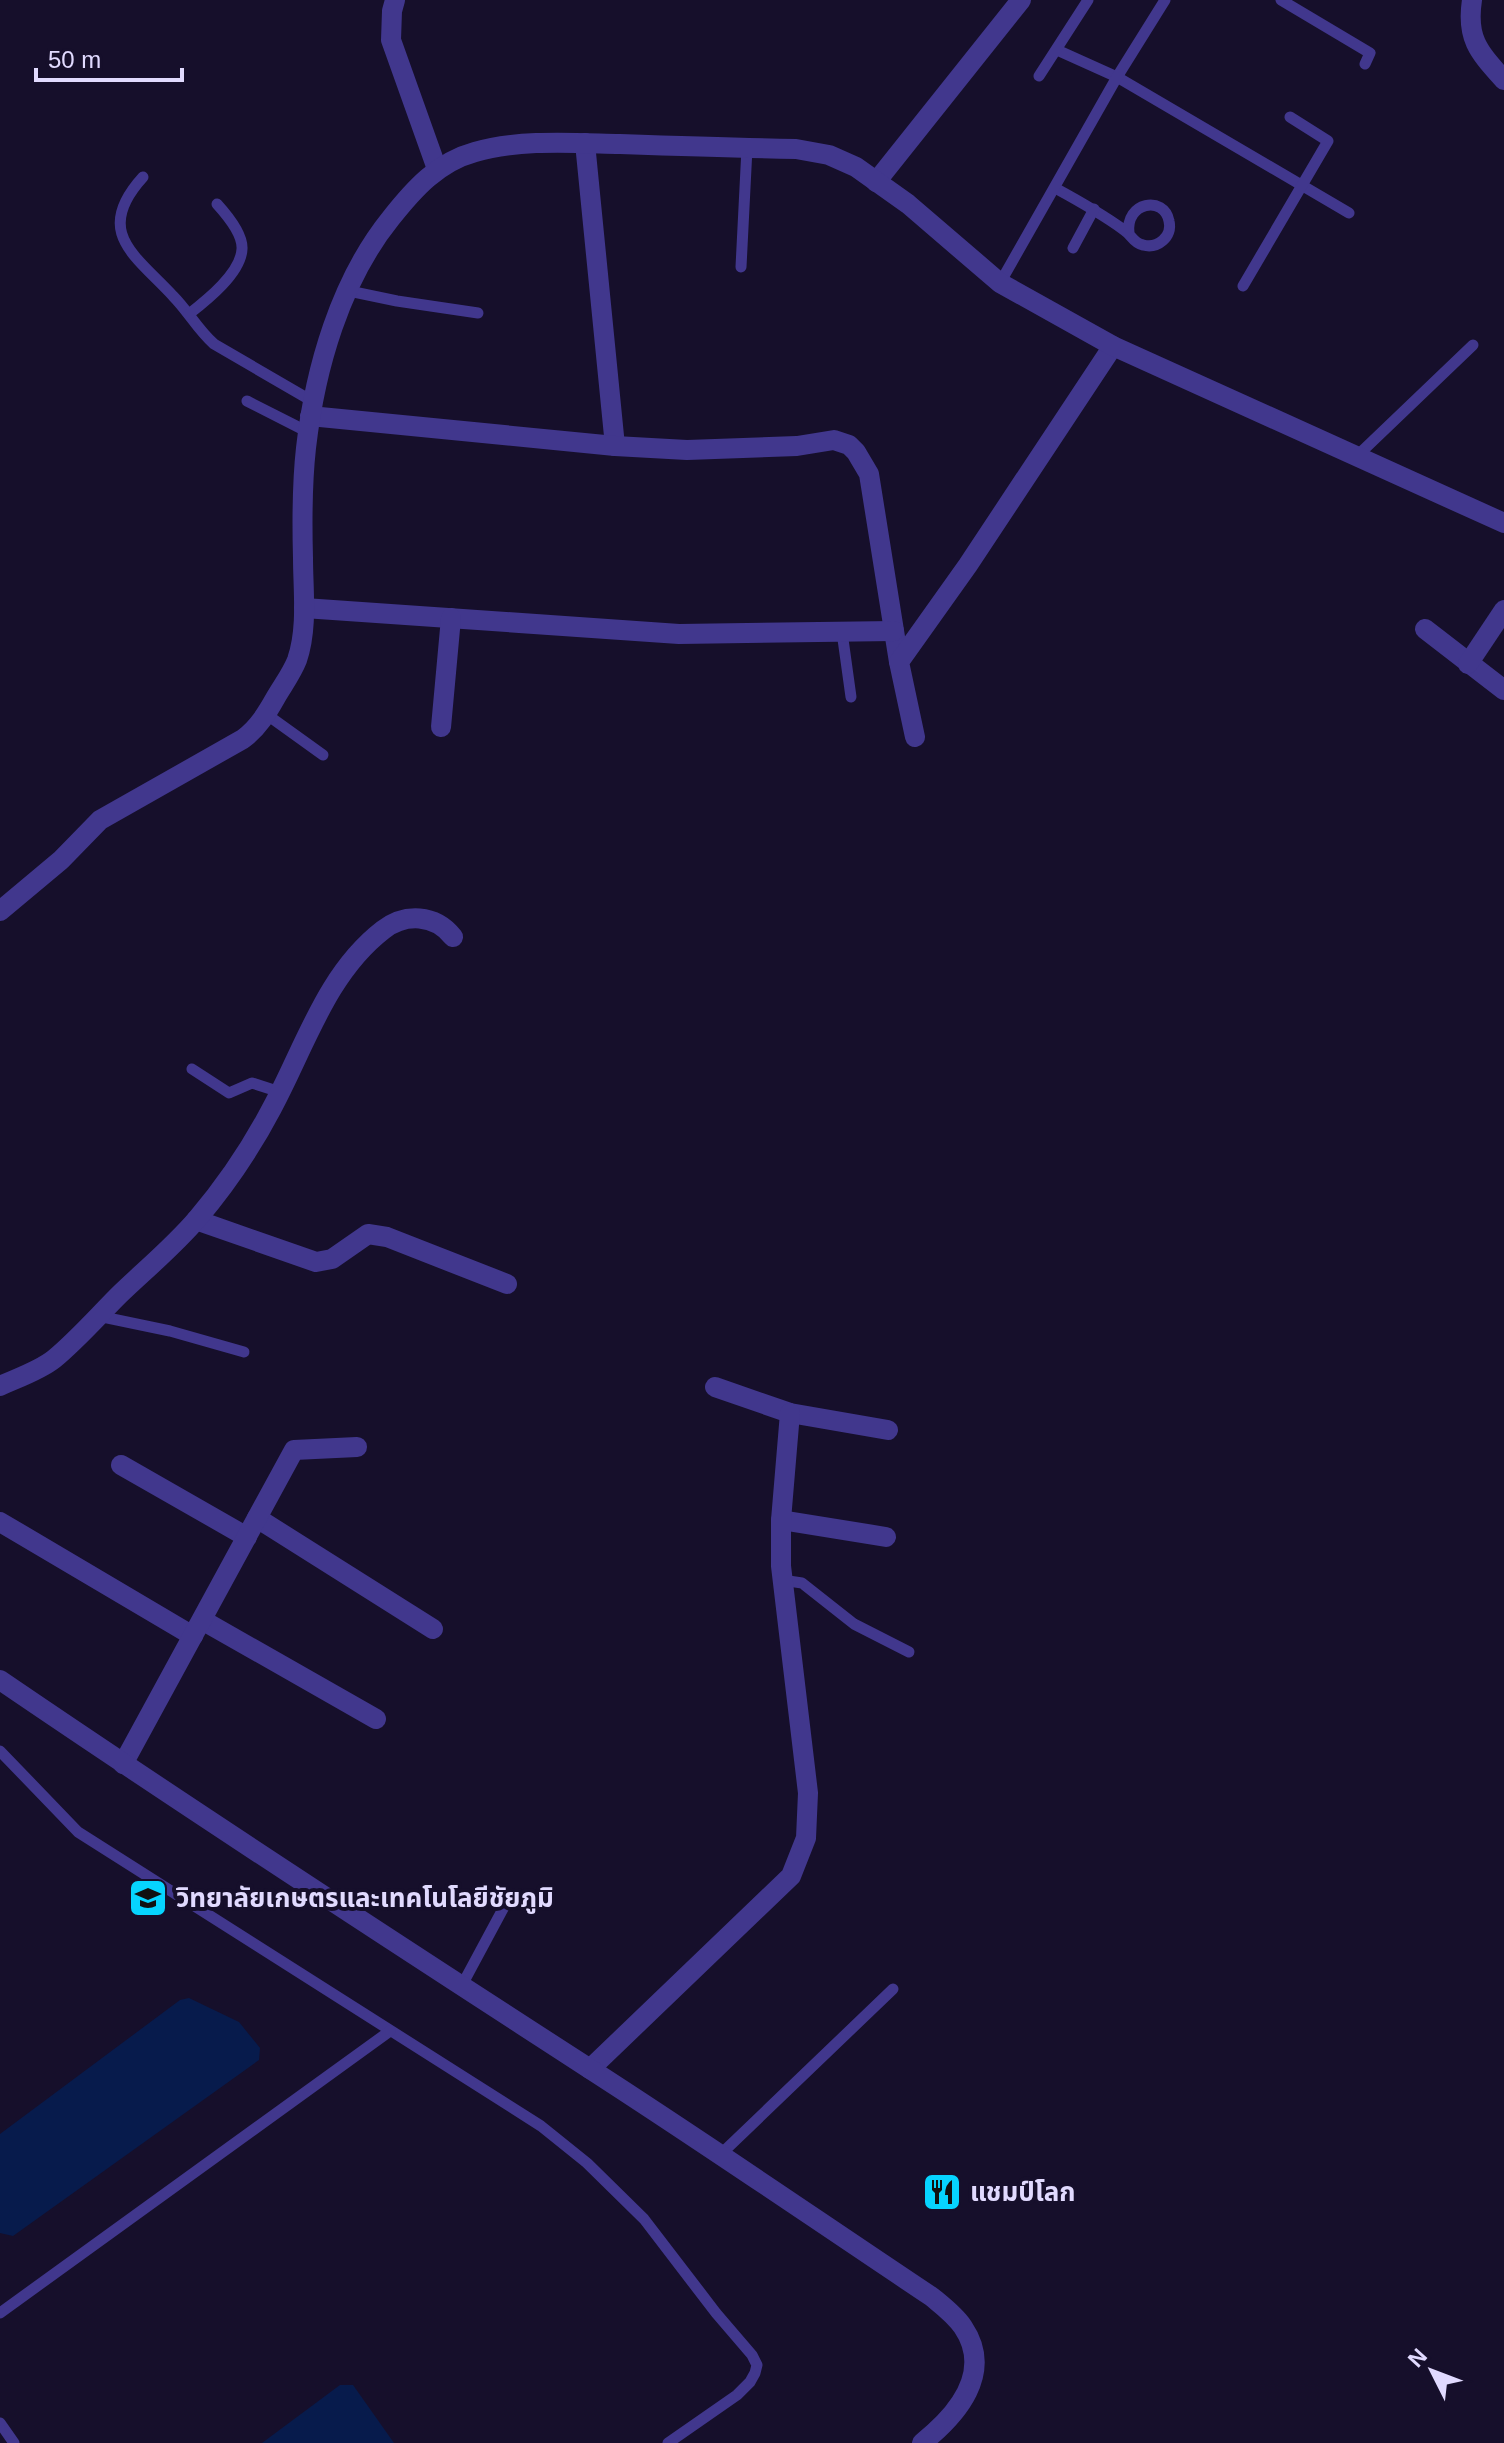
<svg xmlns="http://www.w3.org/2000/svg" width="1504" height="2443" viewBox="0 0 1504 2443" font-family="Helvetica,'Noto Sans Thai',sans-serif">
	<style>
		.water { fill: #071b4c }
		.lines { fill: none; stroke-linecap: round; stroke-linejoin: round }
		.service { stroke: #41378d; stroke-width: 11 }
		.minor { stroke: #41378d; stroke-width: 20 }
		.tertiary { stroke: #41378d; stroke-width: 20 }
		.labels { text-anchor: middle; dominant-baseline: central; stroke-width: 8; stroke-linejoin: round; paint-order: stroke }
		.poi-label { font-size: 26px; font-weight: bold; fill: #e1daff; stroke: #160f2b; text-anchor: start }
	</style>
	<rect width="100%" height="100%" fill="#160f2b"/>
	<g class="water">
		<polygon points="189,1998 239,2022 260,2048 259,2060 13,2236 0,2233 0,2134 180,2000"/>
		<polygon points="340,2385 353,2385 394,2443 262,2443"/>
	</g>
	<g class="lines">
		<g class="service">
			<polyline points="1281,0 1370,53 1365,64"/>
			<polyline points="1057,50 1117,77 1349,213"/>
			<polyline points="1039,76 1088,0"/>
			<path d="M143,177C93,232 135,255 173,296C188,311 198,330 214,344L312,401"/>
			<path d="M1055,188C1079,201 1102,214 1124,230C1132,235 1133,243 1143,245C1157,249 1173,237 1169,221C1164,195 1125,202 1129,233"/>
			<polyline points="1073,248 1094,209"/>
			<polyline points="741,267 747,148"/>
			<polyline points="1000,283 1117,77 1165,0"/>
			<polyline points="1243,286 1328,141 1290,117"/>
			<polyline points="349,291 397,301 478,313"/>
			<path d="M189,314C207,300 241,273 242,249C243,234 227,215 217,204"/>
			<polyline points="247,401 308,432"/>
			<polyline points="1356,457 1473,345"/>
			<polyline points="842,632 851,697"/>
			<polyline points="266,714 323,755"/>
			<polyline points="192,1069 229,1093 252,1083 280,1092"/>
			<polyline points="98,1316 170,1331 244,1352"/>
			<polyline points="782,1580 802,1583 854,1624 909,1652"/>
			<polyline points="0,1751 78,1832 541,2126 587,2163 644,2219 716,2313 752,2355 757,2365 755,2373 750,2382 737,2395 668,2443"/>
			<polyline points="461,1987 504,1907"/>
			<polyline points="720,2155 893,1989"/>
			<polyline points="0,2313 390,2031"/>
			<polyline points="0,2423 14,2443"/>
		</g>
		<g class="minor">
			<polyline points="395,0 392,11 391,40 437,169"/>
			<path d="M1472,0C1466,39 1479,52 1504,80"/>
			<polyline points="585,143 615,446"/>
			<polyline points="876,182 1021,0"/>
			<polyline points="310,416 615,446 687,450 797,446 834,440 849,445 856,452 869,474 899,662"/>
			<polyline points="304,608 679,634 894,631"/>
			<polyline points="1425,629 1504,690"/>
			<polyline points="1468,664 1504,610"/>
			<polyline points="441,727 451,618"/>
			<polyline points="915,737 899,662 968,565 1113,346"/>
			<path d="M0,911L61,860L100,820L243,739C258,728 267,713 276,697C283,685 292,673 297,660C308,628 303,590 303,558C302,521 302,484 306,448C315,369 340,281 391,218C414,189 438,162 475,152C520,139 573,143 620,144C678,146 737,148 796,149L829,155L856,167L908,204L1000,283L1113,346L1504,523"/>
			<polyline points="196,1220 316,1262 332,1259 368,1234 387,1237 507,1284"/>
			<path d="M0,1386C17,1378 39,1371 54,1359C77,1340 98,1316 119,1295C145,1270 174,1246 197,1219C226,1185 251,1148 272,1108C305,1047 326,974 383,930C405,913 435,914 453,937"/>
			<polyline points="715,1387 790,1413 888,1430"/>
			<polyline points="121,1465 247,1537"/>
			<polyline points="257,1518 433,1629"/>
			<polyline points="781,1520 886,1537"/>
			<polyline points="0,1522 193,1636"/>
			<polyline points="202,1620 376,1719"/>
			<polyline points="123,1764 294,1450 357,1447"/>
			<polyline points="590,2069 791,1876 806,1838 808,1793 781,1566 781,1520 790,1413"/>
		</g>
		<path class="tertiary" d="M0,1680C195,1813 392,1941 590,2069C705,2143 818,2221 932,2297C943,2306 955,2315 963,2327C994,2373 957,2415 922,2443"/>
	</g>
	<defs>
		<g id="university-square" transform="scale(2)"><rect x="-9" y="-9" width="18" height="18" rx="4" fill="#06d4ff" stroke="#160f2b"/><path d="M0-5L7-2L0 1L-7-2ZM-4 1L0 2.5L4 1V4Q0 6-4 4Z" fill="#111"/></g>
		<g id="restaurant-square" transform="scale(2)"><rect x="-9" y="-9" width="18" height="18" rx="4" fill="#06d4ff" stroke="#160f2b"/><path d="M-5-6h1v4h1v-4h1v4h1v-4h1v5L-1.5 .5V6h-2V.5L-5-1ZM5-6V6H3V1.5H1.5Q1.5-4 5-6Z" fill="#111"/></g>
	</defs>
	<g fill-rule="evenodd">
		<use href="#university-square" x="148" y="1898"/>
		<use href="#restaurant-square" x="942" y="2192"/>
	</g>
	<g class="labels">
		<g class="poi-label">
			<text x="176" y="1898">วิทยาลัยเกษตรและเทคโนโลยีชัยภูมิ</text>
			<text x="970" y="2192">แชมป์โลก</text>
		</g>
	</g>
	<g transform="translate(1432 2371) rotate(312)" stroke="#160f2b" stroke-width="6" paint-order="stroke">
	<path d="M0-6L14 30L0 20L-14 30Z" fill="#e1daff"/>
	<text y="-12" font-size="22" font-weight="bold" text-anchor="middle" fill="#e1daff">N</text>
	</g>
	<path d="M36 68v12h146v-12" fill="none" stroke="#e1daff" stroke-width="4"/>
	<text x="48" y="68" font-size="24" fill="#e1daff" stroke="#160f2b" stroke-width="6" paint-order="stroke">50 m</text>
</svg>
